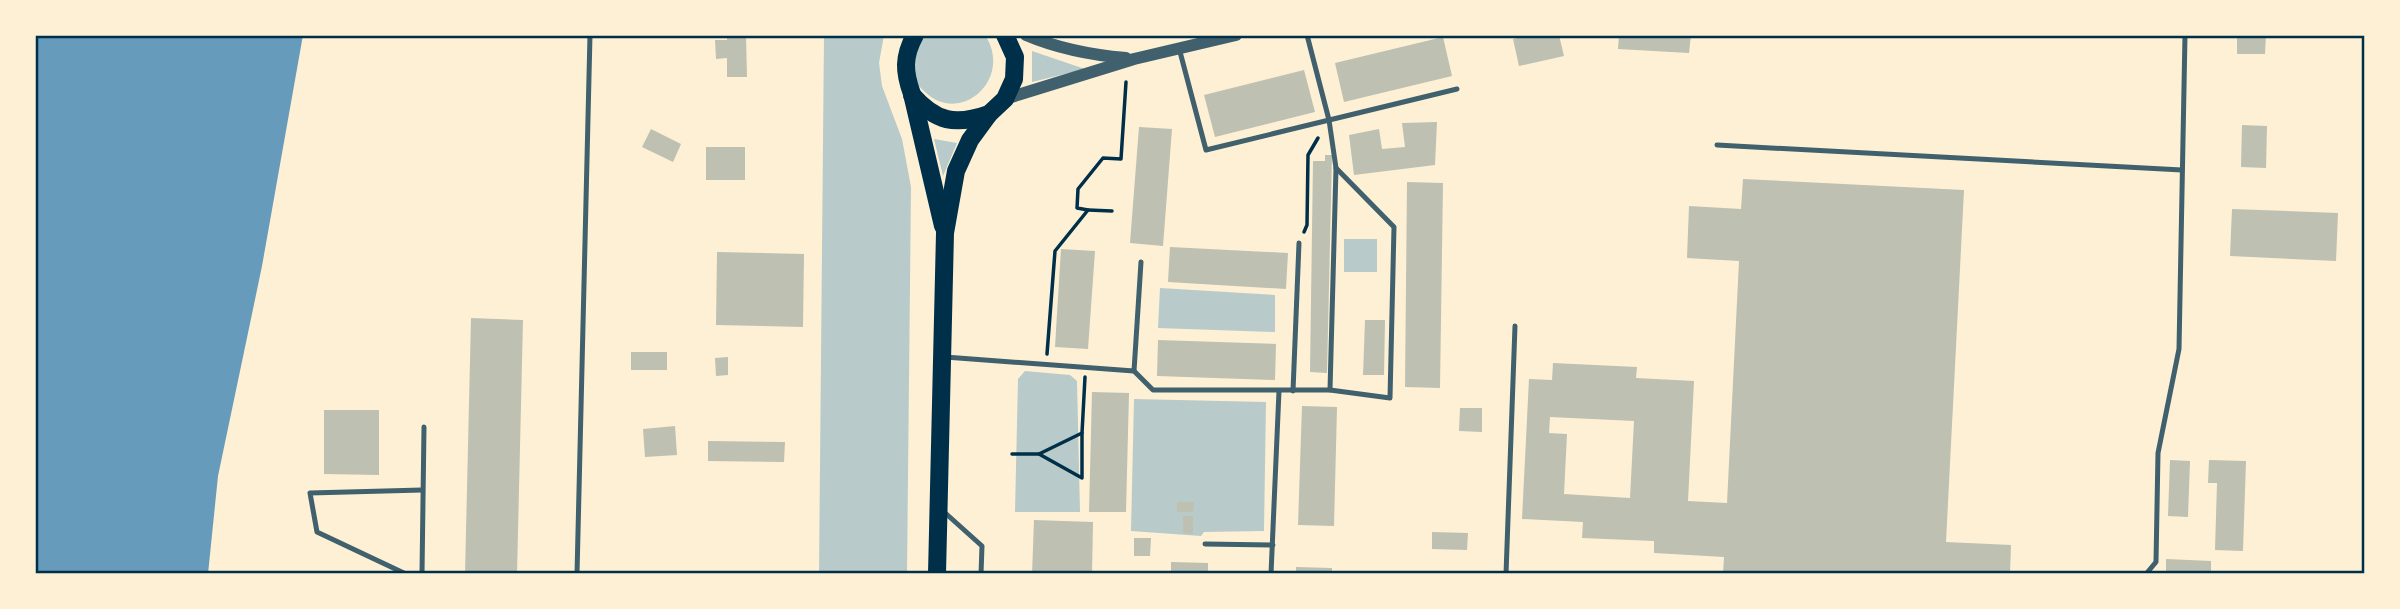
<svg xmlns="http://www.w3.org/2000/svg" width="2400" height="609" viewBox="0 0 2400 609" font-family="'Fira Sans',sans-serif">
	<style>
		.green { fill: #b9caca }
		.water { fill: #669bbc }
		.building { fill: #bec0b2; fill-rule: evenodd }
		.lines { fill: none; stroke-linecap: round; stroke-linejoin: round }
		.path { stroke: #003049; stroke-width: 3.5 }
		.service { stroke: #3f606c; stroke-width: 5 }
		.tertiary { stroke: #3f606c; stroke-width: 12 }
		.primary { stroke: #003049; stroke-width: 18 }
		.neatline { fill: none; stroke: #003049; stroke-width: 2.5 }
	</style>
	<rect width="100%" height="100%" fill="#fdf0d5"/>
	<g class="green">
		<polygon points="824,35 884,35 879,63 882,86 902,139 911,187 907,574 819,574"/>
		<path d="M920,35H985C1014,79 960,127 924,91C919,87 913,79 912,73C911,62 918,46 920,35Z"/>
		<polygon points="1032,51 1085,69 1032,82"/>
		<polygon points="934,139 957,143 943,176"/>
		<rect x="1344" y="239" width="33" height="33"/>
		<polygon points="1160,288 1275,295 1275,332 1158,328"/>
		<polygon points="1025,371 1070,375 1077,381 1080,512 1015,512 1018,379"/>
		<polygon points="1134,399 1266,402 1264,531 1204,532 1201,536 1131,531"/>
	</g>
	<polygon class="water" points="35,35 303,35 262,266 218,476 208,574 35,574"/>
	<g class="building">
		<polygon points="727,35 746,35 747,77 727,77 727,58 716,59 715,40 727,40"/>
		<polygon points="1529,35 1559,35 1564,56 1519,66 1513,39"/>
		<polygon points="1619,35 1691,35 1689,53 1618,49"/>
		<polygon points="2237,35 2266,35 2265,54 2237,54"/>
		<polygon points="1443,37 1452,76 1344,102 1335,63"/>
		<polygon points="1304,70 1315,112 1215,137 1204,95"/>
		<polygon points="1437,122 1435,165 1354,175 1349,135 1379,129 1382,149 1405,147 1402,123"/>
		<polygon points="2242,125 2267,126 2266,168 2241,167"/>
		<polygon points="1139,127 1172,129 1163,246 1130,243"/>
		<polygon points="651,129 681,144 673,162 642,147"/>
		<rect x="706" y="147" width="39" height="33"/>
		<polygon points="1325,155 1332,155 1327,373 1310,372 1313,161 1325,161"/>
		<path d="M1743,179L1964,190L1946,542L2011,545L2010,574H1723L1724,557L1654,553V541L1582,538L1583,522L1522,519L1529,379L1552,380L1553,363L1637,367L1636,378L1694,381L1688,501L1727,503L1739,261L1687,258L1689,206L1741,209ZM1550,417L1634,421L1630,498L1564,494L1567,434L1549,433Z"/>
		<polygon points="1407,182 1443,183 1440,388 1405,387"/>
		<polygon points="2232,209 2338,213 2336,261 2230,256"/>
		<polygon points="1170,247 1288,253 1286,289 1168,282"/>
		<polygon points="1061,249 1095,251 1088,349 1055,347"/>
		<polygon points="717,252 804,254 803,327 716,325"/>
		<polygon points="471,318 523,320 517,574 465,574"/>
		<polygon points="1365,320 1385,320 1384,375 1363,375"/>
		<polygon points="1158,340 1276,344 1275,380 1157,376"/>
		<rect x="631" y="352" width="36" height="18"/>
		<polygon points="728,357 728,375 716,376 715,358"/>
		<polygon points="1092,392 1129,393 1126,512 1089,512"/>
		<polygon points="1302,406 1337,407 1334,526 1298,525"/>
		<polygon points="1460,408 1482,408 1482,432 1459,431"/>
		<polygon points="324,410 379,410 379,475 324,474"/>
		<polygon points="675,426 677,455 645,457 643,429"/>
		<polygon points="708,441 785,442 784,462 708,461"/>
		<polygon points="2170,460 2190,461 2188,517 2168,516"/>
		<polygon points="2209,460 2246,461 2243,551 2215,550 2217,483 2208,483"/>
		<polygon points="1177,502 1194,502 1193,512 1177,512"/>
		<polygon points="1183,516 1193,516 1193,534 1183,533"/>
		<polygon points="1034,520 1093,522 1092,574 1032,574"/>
		<polygon points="1432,532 1468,533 1467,550 1432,549"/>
		<polygon points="1134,538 1151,538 1150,556 1134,556"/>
		<polygon points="2166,559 2211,561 2211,574 2166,574"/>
		<polygon points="1171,562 1208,563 1208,574 1171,574"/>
		<polygon points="1296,567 1332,568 1332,574 1296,574"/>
	</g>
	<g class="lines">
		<g class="path">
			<polyline points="1088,210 1112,211"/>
			<polyline points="1304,232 1307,225 1308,155 1318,138"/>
			<polyline points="1047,354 1055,251 1088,210 1077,208 1078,189 1103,158 1121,159 1126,82"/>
			<polyline points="1012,454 1039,454 1082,433 1085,377"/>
			<polyline points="1039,454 1082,478 1082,433"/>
		</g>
		<g class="service">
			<polyline points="1307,35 1329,120 1336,168 1330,390"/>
			<polyline points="1179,48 1206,150 1457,89"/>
			<polyline points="1717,145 2182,170"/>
			<polyline points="945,357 1134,371 1141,262"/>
			<polyline points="1134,371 1153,390 1330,390 1390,398 1394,227 1336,168"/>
			<polyline points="1293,391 1299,243"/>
			<polyline points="943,511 982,546 981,574"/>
			<polyline points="1205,544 1273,545"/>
			<polyline points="406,574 317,532 310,493 422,490"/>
			<polyline points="422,574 424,427"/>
			<polyline points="577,574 590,35"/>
			<polyline points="1271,574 1279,391"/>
			<polyline points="1506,574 1515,326"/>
			<polyline points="2146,574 2156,562 2158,453 2179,349 2185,35"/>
		</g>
		<g class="tertiary">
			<path d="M1026,35C1059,49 1091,55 1126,58"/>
			<polyline points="1005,99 1134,59 1236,35"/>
		</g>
		<g class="primary">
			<path d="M915,35C903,57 904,72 912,94L943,226"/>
			<path d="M912,95C936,122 955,126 989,114"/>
			<polyline points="937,574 945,233 956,171 970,140 989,114 1005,99 1014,79 1015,57 1005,35"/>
		</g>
	</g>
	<rect width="2400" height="609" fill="none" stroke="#fdf0d5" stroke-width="74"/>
	<rect x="37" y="37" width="2326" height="535" class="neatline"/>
</svg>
